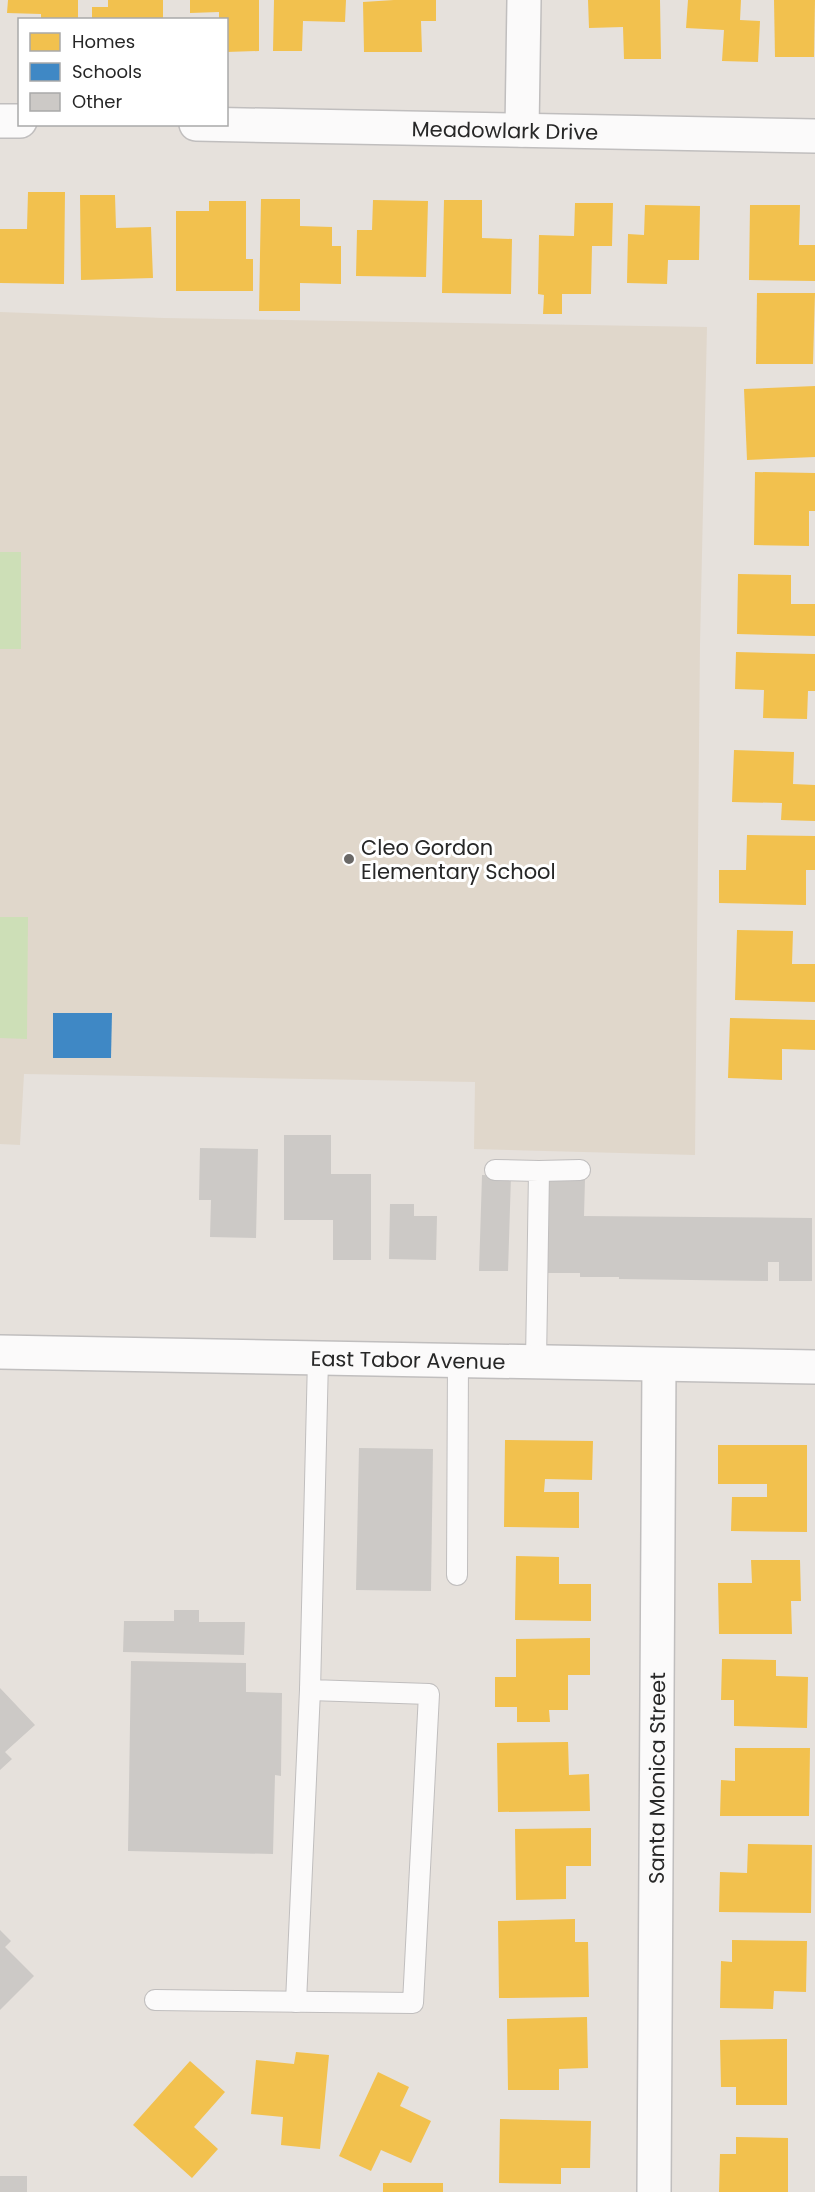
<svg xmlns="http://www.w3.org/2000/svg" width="815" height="2192" viewBox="0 0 815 2192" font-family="Poppins,sans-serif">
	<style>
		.education { fill: #e0d7cb }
		.green { fill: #cddfb7 }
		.homes { fill: #f2c14e }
		.schools { fill: #3f88c5 }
		.building { fill: #ccc9c6 }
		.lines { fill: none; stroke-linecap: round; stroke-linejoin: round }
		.lane-casing { stroke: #c0bebe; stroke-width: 22 }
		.street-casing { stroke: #c0bebe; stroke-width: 36 }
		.secondary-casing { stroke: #c0bebe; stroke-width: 36 }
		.lane { stroke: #fbfafa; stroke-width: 20 }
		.street { stroke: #fbfafa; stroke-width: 33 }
		.secondary { stroke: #fbfafa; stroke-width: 33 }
		.poi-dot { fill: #6a6866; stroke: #fff; stroke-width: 2 }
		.labels { text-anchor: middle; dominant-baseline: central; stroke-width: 6; stroke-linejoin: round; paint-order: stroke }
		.street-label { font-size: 21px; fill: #272727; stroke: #fff }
		.poi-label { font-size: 21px; fill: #272727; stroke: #fff; text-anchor: start }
	</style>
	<rect width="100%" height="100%" fill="#e6e1dc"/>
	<polygon class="education" points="0,312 164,318 707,327 700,644 695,1155 474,1149 475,1082 24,1074 20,1145 0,1144"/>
	<g class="green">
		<rect x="0" y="552" width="21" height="97"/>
		<polygon points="0,917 28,917 27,1039 0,1038"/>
	</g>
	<g class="homes">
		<polygon points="8,0 78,0 78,20 41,20 41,14 7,13"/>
		<polygon points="108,0 163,0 163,19 92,20 92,7 108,7"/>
		<polygon points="190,0 259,0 259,51 226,52 226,20 219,20 219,12 190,13"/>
		<polygon points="274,0 346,0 345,22 303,21 302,51 273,51"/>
		<polygon points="394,0 436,0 436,21 421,21 422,52 364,52 363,2"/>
		<polygon points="588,0 660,0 661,59 624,59 623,27 589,28"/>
		<polygon points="688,0 741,0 740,20 760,21 758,62 722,61 724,30 686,28"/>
		<polygon points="774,0 815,0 814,57 775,57"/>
		<polygon points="28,192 65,192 64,284 0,283 0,229 27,229"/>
		<polygon points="80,195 115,195 116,228 151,227 153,278 81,280"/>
		<polygon points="261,199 300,199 300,226 332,227 332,246 341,246 341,284 300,283 300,311 259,311"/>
		<polygon points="373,200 428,201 426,277 356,276 357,230 372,230"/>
		<polygon points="444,200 482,200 482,238 512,239 511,294 442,293"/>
		<polygon points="209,201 246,201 246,259 253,259 253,291 176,291 176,211 209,211"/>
		<polygon points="575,203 613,203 612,246 592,246 591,294 562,294 562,314 543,314 544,295 538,294 539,235 574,236"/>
		<polygon points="645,205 700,206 699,260 668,260 667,284 627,283 628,234 644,235"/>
		<polygon points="750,205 800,205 799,245 815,245 815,281 749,280"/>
		<polygon points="757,293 815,293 813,364 756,364"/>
		<polygon points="815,386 815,457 747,460 744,389"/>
		<polygon points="755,472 815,473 815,511 809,511 809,546 754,545"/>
		<polygon points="738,574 791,575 791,604 815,604 815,636 737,634"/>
		<polygon points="736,652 815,654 815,691 808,691 807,719 763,718 764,690 735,689"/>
		<polygon points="734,750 794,752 793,784 815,785 815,821 781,820 782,803 732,802"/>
		<polygon points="747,835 815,836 815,870 806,870 806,905 719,903 719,870 746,870"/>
		<polygon points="737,930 793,931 792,964 815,964 815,1002 735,1000"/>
		<polygon points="730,1018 815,1020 815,1050 782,1049 782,1080 728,1078"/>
		<polygon points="505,1440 593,1441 592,1480 545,1479 544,1492 579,1492 579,1528 504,1527"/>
		<polygon points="718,1445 807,1445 807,1532 731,1531 732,1497 767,1497 767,1484 718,1484"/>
		<polygon points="516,1556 559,1557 559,1584 591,1584 591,1621 515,1620"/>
		<polygon points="751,1560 800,1560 801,1601 791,1601 792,1634 719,1634 718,1583 752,1583"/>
		<polygon points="590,1638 590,1675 568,1675 568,1710 549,1710 550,1722 517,1722 517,1707 495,1707 495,1677 516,1677 516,1639"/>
		<polygon points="722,1659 776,1660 776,1676 808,1677 807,1728 734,1726 734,1700 721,1700"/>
		<polygon points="568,1742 569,1775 589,1774 590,1811 498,1812 497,1743"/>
		<polygon points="735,1748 810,1748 809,1816 720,1816 721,1780 735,1781"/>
		<polygon points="591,1828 591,1866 566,1866 566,1899 516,1900 515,1829"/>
		<polygon points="748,1844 812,1845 811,1913 719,1912 720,1872 747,1873"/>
		<polygon points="575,1919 575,1942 588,1942 589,1997 499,1998 498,1921"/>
		<polygon points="732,1940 807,1941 806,1992 774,1991 773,2009 720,2008 721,1961 732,1962"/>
		<polygon points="587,2017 588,2068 559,2069 559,2090 508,2090 507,2019"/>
		<polygon points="787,2039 787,2105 736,2105 736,2087 721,2087 720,2040"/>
		<polygon points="296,2052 329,2055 320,2149 281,2145 283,2117 251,2114 256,2060 294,2064"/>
		<polygon points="190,2061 225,2092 194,2127 218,2149 192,2178 133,2125"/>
		<polygon points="378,2072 409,2087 400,2106 431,2121 411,2163 381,2150 371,2171 339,2156"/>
		<polygon points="500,2119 591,2121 590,2168 561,2168 561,2184 499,2183"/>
		<polygon points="736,2137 788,2138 788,2192 719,2192 720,2154 736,2154"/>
		<rect x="383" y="2183" width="60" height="9"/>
	</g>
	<polygon class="schools" points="53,1013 112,1013 111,1058 53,1058"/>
	<g class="building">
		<polygon points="284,1135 331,1135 331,1174 371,1174 371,1260 333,1260 333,1220 284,1220"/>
		<polygon points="200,1148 258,1149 256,1238 210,1237 211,1200 199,1200"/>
		<polygon points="482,1175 511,1176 508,1271 479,1271"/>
		<polygon points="548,1179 585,1179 584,1216 812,1218 812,1281 779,1281 779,1262 768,1262 768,1281 619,1279 619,1277 580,1277 580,1273 547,1273"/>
		<polygon points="390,1204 414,1204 414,1216 437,1216 436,1260 389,1259"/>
		<polygon points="359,1448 433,1449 431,1591 356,1590"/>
		<polygon points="174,1610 199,1610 199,1622 245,1622 244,1655 123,1652 124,1621 174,1621"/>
		<polygon points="131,1661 246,1663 246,1692 282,1693 281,1776 275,1775 273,1854 128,1851"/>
		<polygon points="0,1688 35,1725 5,1752 12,1759 0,1770"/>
		<polygon points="0,1930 11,1941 5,1947 34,1976 0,2010"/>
		<rect x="0" y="2176" width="27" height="16"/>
	</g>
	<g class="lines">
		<g class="lane-casing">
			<g id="lane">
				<polyline points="495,1170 539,1171 536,1362"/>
				<polyline points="539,1171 580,1170"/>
				<polyline points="457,1575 458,1361"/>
				<polyline points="155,2000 413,2003 429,1694 310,1690 318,1359"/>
				<polyline points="296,2002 310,1690"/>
			</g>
		</g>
		<g class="street-casing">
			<g id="street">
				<polyline points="0,121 20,121"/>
				<path id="s1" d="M196,124L815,136"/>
				<polyline points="522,130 524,0"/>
				<path id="s2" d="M654,2192L659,1365"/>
			</g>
		</g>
		<g class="secondary-casing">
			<g id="secondary">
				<path id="s3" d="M0,1352L815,1367"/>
			</g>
		</g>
		<use href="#lane" class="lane"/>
		<use href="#street" class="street"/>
		<use href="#secondary" class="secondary"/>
	</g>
	<circle class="poi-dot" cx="349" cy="859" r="6"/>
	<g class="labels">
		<g class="street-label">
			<text stroke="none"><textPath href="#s1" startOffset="309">Meadowlark Drive</textPath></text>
			<text stroke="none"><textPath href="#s3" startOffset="408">East Tabor Avenue</textPath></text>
			<text stroke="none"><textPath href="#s2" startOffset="414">Santa Monica Street</textPath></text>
		</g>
		<g class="poi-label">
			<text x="361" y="847">Cleo Gordon<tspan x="361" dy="24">Elementary School</tspan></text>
		</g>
	</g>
	<rect x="18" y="18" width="210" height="108" fill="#ffffff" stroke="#a9a9a9" stroke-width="1.5"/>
	<rect x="30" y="33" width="30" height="18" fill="#f2c14e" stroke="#a9a9a9" stroke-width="1.5"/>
	<text x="72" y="48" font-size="18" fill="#272727">Homes</text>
	<rect x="30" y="63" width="30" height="18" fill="#3f88c5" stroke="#a9a9a9" stroke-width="1.5"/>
	<text x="72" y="78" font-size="18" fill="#272727">Schools</text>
	<rect x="30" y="93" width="30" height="18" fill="#ccc9c6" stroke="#a9a9a9" stroke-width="1.5"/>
	<text x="72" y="108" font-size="18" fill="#272727">Other</text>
</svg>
